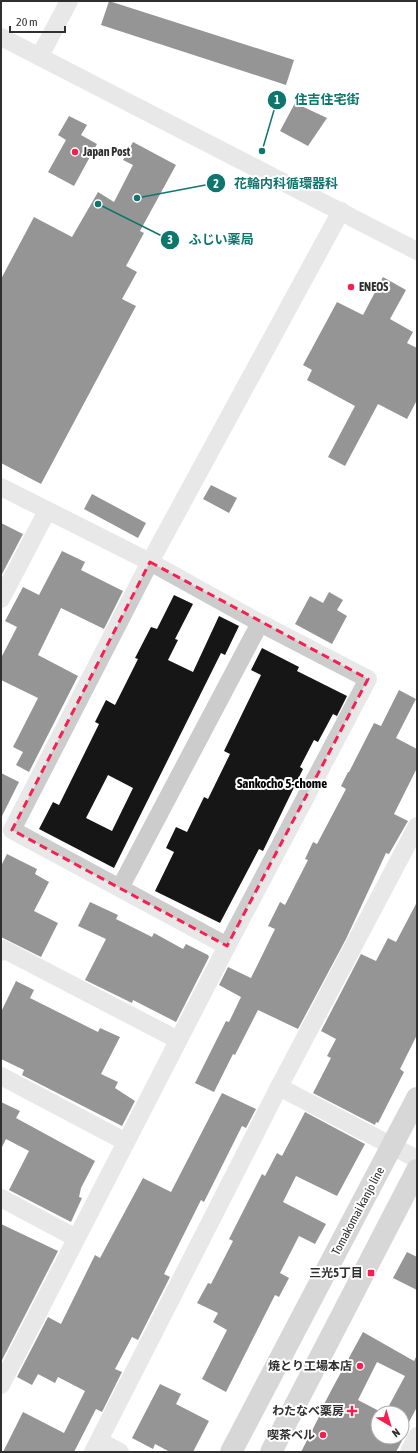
<svg xmlns="http://www.w3.org/2000/svg" width="418" height="1453" viewBox="0 0 418 1453" font-family="'Asap Condensed','Noto Sans JP',sans-serif">
	<style>
		.building { fill: #161616; fill-rule: evenodd }
		.lines { fill: none; stroke-linecap: round; stroke-linejoin: round }
		.minor { stroke: #ccc; stroke-width: 18 }
		.major { stroke: #a7a7a7; stroke-width: 22 }
		.marked { fill: none; stroke: #f71f50; stroke-width: 3; stroke-dasharray: 8 5; stroke-linejoin: round }
		.poi-dot { fill: #f71f50; stroke: #fff; stroke-width: 1.5 }
		.labels { text-anchor: middle; dominant-baseline: central; stroke-width: 4; stroke-linejoin: round; paint-order: stroke }
		.poi-label { font-size: 12px; font-weight: bold; fill: #2f2f2f; stroke: #fff; text-anchor: end }
		.street-label { font-size: 12px; fill: #2f2f2f; stroke: #fff }
		.neighbourhood-label { font-size: 13px; font-weight: bold; fill: #000; stroke: #fff }
		.leader { fill: none; stroke: #0f766e; stroke-width: 1.5 }
		.callout-dot { fill: #0f766e; stroke: #fff; stroke-width: 1.5 }
		.mark-label { font-size: 12px; text-anchor: middle; font-weight: bold; fill: #fff }
		.callout-label { font-size: 13px; text-anchor: middle; font-weight: bold; fill: #0f766e; stroke: #fff; stroke-width: 4; stroke-linejoin: round; paint-order: stroke }
	</style>
	<rect width="100%" height="100%" fill="#fff"/>
	<g class="building">
		<polygon points="109,1 294,60 286,85 101,25"/>
		<polygon points="295,103 327,118 308,146 280,131"/>
		<polygon points="69,116 87,125 81,135 97,144 74,186 48,172 66,140 58,135"/>
		<polygon points="133,142 176,165 140,231 144,233 126,266 137,272 122,299 136,306 41,484 1,463 1,279 34,217 72,237 98,192 114,202 133,165 123,160"/>
		<polygon points="383,277 406,290 390,319 413,332 407,343 417,348 417,400 407,419 378,404 345,466 328,457 355,406 307,380 312,370 303,365 337,302 363,315"/>
		<polygon points="211,485 237,498 229,513 203,499"/>
		<polygon points="92,494 146,523 138,538 84,509"/>
		<polygon points="1,523 23,534 1,576"/>
		<polygon points="62,551 85,562 81,570 123,591 104,629 61,608 38,655 78,676 29,772 16,765 23,752 13,747 38,698 1,680 1,658 17,627 5,621 23,587 39,595"/>
		<polygon points="329,592 343,600 337,610 347,616 332,644 295,624 310,596 323,603"/>
		<path d="M174,595L193,604L175,639L178,640L168,660L193,672L219,616L239,626L225,655L221,653L114,868L39,829L53,802L59,805L99,724L95,722L106,700L115,705L138,659L135,658L151,627L157,629ZM108,775L133,788L112,831L86,818Z"/>
		<polygon points="262,648 299,667 297,671 347,696 337,716 333,714 318,742 314,740 300,767 303,769 263,851 259,849 220,923 155,891 174,852 166,848 176,827 187,832 204,797 208,799 230,754 224,751 261,675 251,670"/>
		<polygon points="399,690 416,699 396,738 417,749 417,768 394,814 408,821 389,854 386,853 346,939 298,1029 258,1010 235,1055 233,1054 214,1092 195,1083 226,1021 229,1022 241,997 219,985 228,967 251,978 275,929 268,926 280,902 285,905 308,860 305,859 313,842 317,844 346,789 341,786 348,772 349,772 374,723 381,726"/>
		<polygon points="1,773 19,782 1,818"/>
		<polygon points="7,854 37,869 35,874 49,882 34,911 58,923 41,957 1,937 1,866"/>
		<polygon points="90,902 118,915 116,919 152,937 154,933 183,949 186,944 208,955 209,957 176,1022 133,1000 132,1003 85,980 106,939 78,926"/>
		<polygon points="417,902 417,1035 400,1069 404,1072 378,1123 376,1122 375,1125 313,1093 331,1058 327,1056 336,1039 321,1031 361,954 376,961 388,938 396,942"/>
		<polygon points="16,981 34,990 30,998 98,1032 100,1028 120,1037 101,1074 118,1082 115,1088 135,1101 122,1126 22,1075 24,1070 1,1059 1,1012"/>
		<polygon points="222,1093 256,1109 246,1128 242,1126 204,1202 201,1200 164,1274 170,1277 138,1340 132,1337 115,1369 122,1372 102,1412 96,1409 74,1452 3,1452 23,1412 64,1433 85,1391 58,1377 55,1383 38,1374 32,1385 17,1377 48,1317 61,1324 95,1255 100,1258 143,1178 171,1192"/>
		<polygon points="1,1102 20,1111 16,1118 95,1161 81,1188 79,1197 82,1198 71,1222 9,1190 29,1151 6,1139 1,1149"/>
		<polygon points="305,1112 365,1144 337,1196 296,1176 283,1202 326,1224 315,1244 299,1236 280,1273 289,1278 279,1297 275,1295 226,1392 202,1379 227,1330 213,1322 218,1313 197,1303 208,1283 211,1284 233,1241 229,1239 262,1174 265,1176 277,1153 282,1156"/>
		<polygon points="1,1224 58,1251 1,1362"/>
		<polygon points="407,1252 417,1257 417,1290 393,1278"/>
		<polygon points="363,1332 414,1361 417,1355 417,1407 402,1435 402,1413 385,1413 405,1376 377,1362 358,1400 383,1413 378,1413 378,1437 404,1437 396,1452 301,1452 322,1411 321,1410 333,1387"/>
		<polygon points="160,1384 181,1394 176,1404 209,1421 193,1452 170,1452 155,1444 153,1449 132,1438"/>
	</g>
	<g class="lines">
		<g class="minor">
			<polyline points="1,37 417,251"/>
			<polyline points="40,56 69,1"/>
			<polyline points="1,487 150,562 260,623 368,679 227,946 1,1385"/>
			<polyline points="1,599 47,511"/>
			<polyline points="120,888 260,623"/>
			<polyline points="227,946 12,830 150,562 341,211"/>
			<polyline points="1,952 3,949 178,1040"/>
			<polyline points="1,1076 126,1142"/>
			<polyline points="279,1087 417,1159"/>
			<polyline points="1,1198 76,1238"/>
			<polyline points="99,1441 120,1452"/>
			<polyline points="93,1452 279,1087 417,826"/>
			<polyline points="409,1452 417,1436"/>
		</g>
		<g class="major">
			<polyline points="231,1452 417,1098"/>
			<polyline points="271,1452 417,1170"/>
		</g>
	</g>
	<path d="M0 0H418V1453H0ZM150,562L368,679L227,946L12,830Z" fill="#fff" fill-opacity=".55" fill-rule="evenodd"/>
	<path class="marked" d="M150,562L368,679L227,946L12,830Z"/>
	<g class="poi-dot">
		<circle cx="75" cy="152" r="4"/>
		<circle cx="351" cy="287" r="4"/>
		<rect x="367" y="1269" width="8" height="8" rx="2"/>
		<circle cx="360" cy="1366" r="4"/>
		<path d="M350 1405h4v4h4v4h-4v4h-4v-4h-4v-4h4z"/>
		<circle cx="323" cy="1435" r="4"/>
	</g>
	<g class="labels">
		<g class="poi-label">
			<text x="83" y="152" text-anchor="start">Japan Post</text>
			<text x="359" y="287" text-anchor="start">ENEOS</text>
			<text x="363" y="1273">三光5丁目</text>
			<text x="352" y="1366">焼とり工場本店</text>
			<text x="344" y="1411">わたなべ薬房</text>
			<text x="315" y="1435">喫茶ベル</text>
		</g>
		<g class="street-label">
			<text transform="translate(358 1211) rotate(-62)">Tomakomai kanjo line</text>
		</g>
		<g class="neighbourhood-label">
			<text x="282" y="783">Sankocho 5-chome</text>
		</g>
	</g>
	<path class="leader" d="M262 151L277 100M137 198L216 183M98 204L170 240"/>
	<g class="callout-dot">
		<circle cx="262" cy="151" r="4"/>
		<circle cx="137" cy="198" r="4"/>
		<circle cx="98" cy="204" r="4"/>
		<circle cx="277" cy="100" r="10"/>
		<circle cx="216" cy="183" r="10"/>
		<circle cx="170" cy="240" r="10"/>
	</g>
	<g class="mark-label">
		<text x="277" y="104">1</text>
		<text x="216" y="188">2</text>
		<text x="170" y="244">3</text>
	</g>
	<g class="callout-label">
		<text x="327" y="104">住吉住宅街</text>
		<text x="286" y="188">花輪内科循環器科</text>
		<text x="221" y="244">ふじい薬局</text>
	</g>
	<rect width="418" height="1453" fill="none" stroke="#2f2f2f" stroke-width="4"/>
	<g transform="translate(390 1425) rotate(142)"><circle r="19" fill="#ffffff" stroke="#acacac"/>
	<path d="M0-3L7 15L0 10L-7 15Z" fill="#f71f50"/>
	<text y="-6" font-size="11" font-weight="bold" text-anchor="middle" fill="#2f2f2f">N</text>
	</g>
	<path d="M10 26v6h55v-6" fill="none" stroke="#2f2f2f" stroke-width="2"/>
	<text x="16" y="26" font-size="12" fill="#2f2f2f" stroke="#ffffff" stroke-width="3" paint-order="stroke">20 m</text>
</svg>
